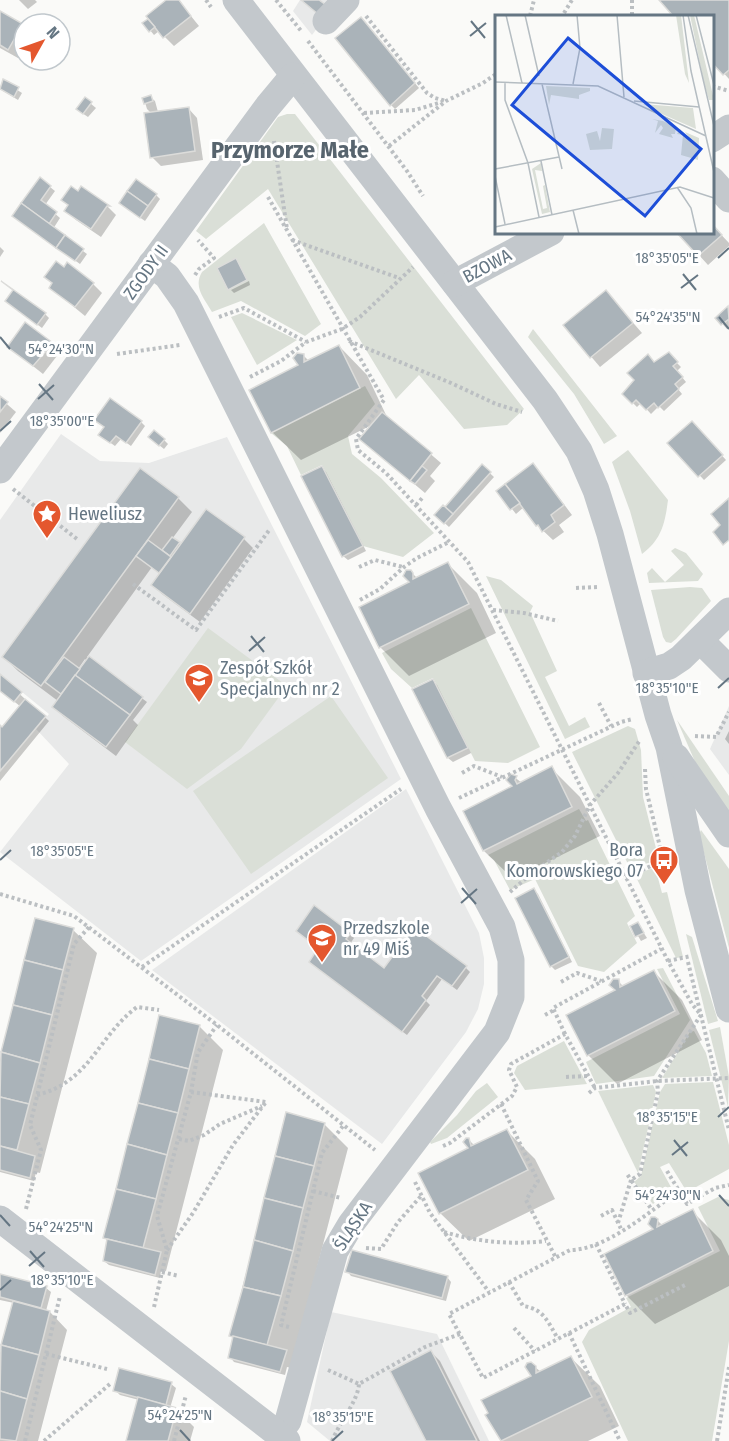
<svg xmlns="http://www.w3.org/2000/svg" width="729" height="1441" viewBox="0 0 729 1441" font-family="'Fira Sans Condensed',sans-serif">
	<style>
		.built { fill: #e8e9e9 }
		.green { fill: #dadfd7 }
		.shadow { fill: #0003; fill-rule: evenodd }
		.building { fill: #aab3b9; stroke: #dcdcda; stroke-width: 1.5 }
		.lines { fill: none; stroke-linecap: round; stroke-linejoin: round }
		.path { stroke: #bbbfc2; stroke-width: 4; stroke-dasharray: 3 3; stroke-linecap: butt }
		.minor { stroke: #c3c8cc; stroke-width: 27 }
		.ticks { fill: none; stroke: #657683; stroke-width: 2 }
		.labels { text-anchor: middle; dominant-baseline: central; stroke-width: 6; stroke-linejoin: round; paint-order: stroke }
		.street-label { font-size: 18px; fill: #657683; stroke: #fff }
		.poi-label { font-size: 18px; fill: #657683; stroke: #fff; text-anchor: start }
		.district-label { font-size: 24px; font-weight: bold; fill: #57646e; stroke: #fff }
		.inset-road { fill: none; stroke: #b5bdc2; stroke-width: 1.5 }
		.view { fill: #1d4ed8; fill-opacity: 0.15; stroke: #1d4ed8; stroke-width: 3 }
		.inset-edge { fill: none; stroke: #657683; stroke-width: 3 }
		.ticks-label { font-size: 15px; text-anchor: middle; fill: #657683; stroke: #fff; stroke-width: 6; stroke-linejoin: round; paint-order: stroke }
	</style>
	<rect width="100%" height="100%" fill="#fafaf8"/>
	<g class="built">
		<polygon points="300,0 338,0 312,35 293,11"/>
		<polygon points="61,434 100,461 149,463 227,437 401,779 141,961 0,852 69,764 36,729 49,714 0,674 0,520"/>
		<polygon points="729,706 729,775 710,749"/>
		<polygon points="406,789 479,933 484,958 484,984 478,1009 466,1032 382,1144 152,970"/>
		<polygon points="331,1312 437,1334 489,1441 330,1441 307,1422"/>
	</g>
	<g class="green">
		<polygon points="287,114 295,114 524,409 507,425 464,429 419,375 396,399 268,189 206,239 196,231 278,117"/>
		<path d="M264,223L321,324L305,336L241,301L212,312C204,298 193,287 202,272Z"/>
		<polygon points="242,313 297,340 257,365 231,317"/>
		<polygon points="533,329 617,436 604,444 574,394 528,337"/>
		<polygon points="365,386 375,404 348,436 352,454 381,478 434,533 403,557 363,546 322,465 301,475 287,446 271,433"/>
		<path d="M628,450L668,500C665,523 662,539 642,554L630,511L612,462Z"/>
		<polygon points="675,548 686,553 703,574 698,581 649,583 647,573 652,568 665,582 684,565 671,551"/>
		<polygon points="486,576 501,580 533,606 530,612 557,671 545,677 569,726 585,717 590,727 565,739"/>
		<polygon points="690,587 702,588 711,601 676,639 671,643 666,642 663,637 651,590"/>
		<polygon points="471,608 540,747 508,763 475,761 433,678 412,688 391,669 382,653"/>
		<polygon points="208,628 287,686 241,749 187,789 125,742"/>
		<polygon points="331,696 388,778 251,874 193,791"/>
		<polygon points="677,720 729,796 729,820 696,764"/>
		<polygon points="628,726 635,729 641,750 643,797 659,860 630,868 572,752"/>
		<polygon points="579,809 586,821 588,820 635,916 627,923 637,943 604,972 578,966 535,879 510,890 494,860 488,855"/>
		<polygon points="701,830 729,869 729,948 699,834"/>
		<polygon points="655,867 662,893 667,892 683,957 676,958 635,875"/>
		<polygon points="686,934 692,937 718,1021 708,1024"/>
		<polygon points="663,968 690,1020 654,1076 596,1084 586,1062 680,1014 657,969"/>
		<polygon points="720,1027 729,1077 728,1107 709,1030"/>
		<polygon points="694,1031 706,1053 712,1076 662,1078 690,1032"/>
		<polygon points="564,1041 587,1084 525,1090 514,1073 517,1066"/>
		<polygon points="713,1082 729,1145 729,1169 687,1192 669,1163 660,1167 672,1189 653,1204 634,1182 641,1176 660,1092 665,1084"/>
		<polygon points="487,1083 498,1097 447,1138 431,1144 430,1142 457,1115 476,1091"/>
		<polygon points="653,1085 656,1092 638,1173 598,1091"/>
		<polygon points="718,1197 729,1200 729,1341 712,1441 628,1441 582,1342 589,1330 631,1307 626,1298 720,1251 698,1207"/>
	</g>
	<g class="shadow">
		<polygon points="19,0 35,0 37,2 28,9"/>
		<polygon points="169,0 178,0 199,26 174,46 159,31 154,35 145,24"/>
		<polygon points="661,0 729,0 729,79 712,60 712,16 675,16"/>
		<polygon points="0,13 24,27 24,48 18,58 0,48"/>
		<polygon points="365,23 419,88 395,109 391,105"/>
		<polygon points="3,81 22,93 18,100 0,89"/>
		<polygon points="150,97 155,101 158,112 188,108 197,118 203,160 161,166 152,157 151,113 147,109 144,99"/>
		<polygon points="85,99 96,108 88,117 82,113"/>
		<polygon points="40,179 55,191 45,205 60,218 53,229 87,254 80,264 18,220"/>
		<polygon points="156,195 160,199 145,221 125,207"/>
		<polygon points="107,206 116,215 101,237 76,220 66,211"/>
		<polygon points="712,225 729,243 729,246 708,265 678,232 712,232"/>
		<polygon points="0,247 4,251 0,257"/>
		<polygon points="249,281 250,285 234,293 231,290"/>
		<polygon points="93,284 102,293 85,316 51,288"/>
		<polygon points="606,292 642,333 600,367 565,326"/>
		<polygon points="11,305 45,314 49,318 42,328"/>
		<polygon points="728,308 729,327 727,329 717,318"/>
		<polygon points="50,343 60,352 43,374 9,347"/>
		<polygon points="339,346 367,375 387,417 441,463 430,476 435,481 425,493 361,439 374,424 301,460 272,432 301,366 303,355 309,361"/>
		<polygon points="668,354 681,367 677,371 686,382 678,389 682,394 664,411 659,406 651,414 641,403 637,407 624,394 654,364"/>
		<polygon points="0,398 16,412 0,433"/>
		<polygon points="141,422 145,426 131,446 121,439 115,446 105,439"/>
		<polygon points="692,423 726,460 704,480 669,443"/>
		<polygon points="164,440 168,444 164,449 154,441"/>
		<polygon points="533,465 542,475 572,515 559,525 564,532 553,540 537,525 524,507 516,514 498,491"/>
		<polygon points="482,466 494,477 449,527 436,515 444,509"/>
		<polygon points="321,467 326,472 366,551 348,560 343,556"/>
		<path d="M178,498L192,512L172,539L181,545L206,511L244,539L253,548L200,622L162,594L153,585L161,574L152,567L87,657L147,702L133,720L138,725L116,756L63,716L54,707L58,701L18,671L4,657ZM85,659L87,661L80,671L78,669Z"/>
		<polygon points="448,564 477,593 496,633 409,676 380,647 411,582 410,571 418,579"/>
		<polygon points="0,676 49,721 0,781 0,727 2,729 21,707 0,690"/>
		<polygon points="432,680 437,685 471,753 453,762 448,758 414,690"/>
		<polygon points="729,731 729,744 725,739"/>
		<polygon points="551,768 580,797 600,836 513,879 484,851 465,811 514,787 513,776 522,783"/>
		<polygon points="534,890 538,894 572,962 555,970 551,966"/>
		<polygon points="36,920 73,930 97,953 40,1173 36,1172 34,1181 0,1172 0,1060"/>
		<polygon points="638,924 647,938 641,941 632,926"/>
		<polygon points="350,934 354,938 350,944 384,970 466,968 470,972 457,990 442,979 426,1001 430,1005 407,1035 315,966"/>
		<polygon points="654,972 682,1000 702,1040 617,1084 588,1055 618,990 617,980 624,987"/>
		<polygon points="199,1026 223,1050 166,1271 161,1270 160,1278 109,1265 104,1261 108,1241 105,1238"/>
		<polygon points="287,1114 324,1124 348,1148 291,1368 287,1367 285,1375 234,1362 230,1357 234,1338 230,1335"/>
		<polygon points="507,1131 535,1159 555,1199 469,1241 440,1213 470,1149 468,1139 475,1146"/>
		<polygon points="692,1211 721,1240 729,1256 729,1286 655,1324 626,1295 655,1230 655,1218 663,1226"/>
		<polygon points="347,1271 447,1277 451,1282 446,1301 351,1276"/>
		<polygon points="0,1276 46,1288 51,1292 46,1311 50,1312 67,1330 38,1441 0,1441 0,1355 14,1303 0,1300"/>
		<polygon points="431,1352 440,1361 480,1441 427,1441"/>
		<polygon points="571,1358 600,1386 619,1426 588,1441 503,1441 487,1415 533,1376 535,1367 541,1372"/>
		<polygon points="171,1384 176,1388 170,1408 176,1409 194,1427 190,1441 128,1441 139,1400 120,1395 115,1390"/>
	</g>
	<g class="building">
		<polygon points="166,0 179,0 191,16 163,38 146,16"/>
		<polygon points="301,0 319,0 326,5 319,15"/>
		<polygon points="659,0 729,0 729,70 723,75 712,63 712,16 673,16"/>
		<polygon points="0,11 23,24 8,50 0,45"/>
		<polygon points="361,17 415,83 390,106 335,38"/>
		<polygon points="148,19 155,27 149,32 142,23"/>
		<polygon points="3,79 19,87 14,97 0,89"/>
		<polygon points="151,95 153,101 144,104 142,98"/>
		<polygon points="85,97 92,102 83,114 76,109"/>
		<polygon points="189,107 195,151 150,158 144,113"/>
		<polygon points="40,177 51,186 41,200 57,212 49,224 21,203"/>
		<polygon points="136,179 157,194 148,206 127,191"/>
		<polygon points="71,186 78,191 81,186 110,206 107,206 91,229 64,211 68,205 61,200"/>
		<polygon points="127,191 148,206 140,218 119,203"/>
		<polygon points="21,203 65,235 56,248 12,216"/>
		<polygon points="712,224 722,235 698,256 676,232 712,232"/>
		<polygon points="65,235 84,249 75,261 56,248"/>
		<polygon points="236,258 247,280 228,290 217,268"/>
		<polygon points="56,261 64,267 67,262 94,283 75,307 49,288 52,283 44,277"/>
		<polygon points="1,281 46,313 37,325 5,301 13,290"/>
		<polygon points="606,290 633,323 590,358 563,325"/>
		<polygon points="728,306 729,319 721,325 715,318"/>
		<polygon points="25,322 53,343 33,366 7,347"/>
		<polygon points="339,345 360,388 271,433 249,390 298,365 293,358 297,353 304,354 304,362"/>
		<polygon points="669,352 678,362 673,366 683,377 675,384 679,389 658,408 654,403 646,410 636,400 632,404 622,394 634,380 627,373 648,354 654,362"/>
		<polygon points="0,396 8,402 0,412"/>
		<polygon points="110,398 142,421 126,443 116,436 110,443 98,435 104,427 94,420"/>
		<polygon points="382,412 432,453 410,481 359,439"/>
		<polygon points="692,421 723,455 698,477 667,443"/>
		<polygon points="154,430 165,439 159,446 148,437"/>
		<polygon points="533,463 564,505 551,515 555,522 542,532 538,525 536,526 505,484"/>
		<polygon points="482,464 491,472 453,514 445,507"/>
		<polygon points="322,466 363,546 342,557 301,476"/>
		<polygon points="422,466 427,470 415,484 410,481"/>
		<polygon points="140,468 179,497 41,686 2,657"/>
		<polygon points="505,484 520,503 510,510 496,491"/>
		<polygon points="729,498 729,540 723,545 713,532 720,525 711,514"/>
		<polygon points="443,505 453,514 444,524 434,515"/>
		<polygon points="206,509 245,537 190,614 151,585"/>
		<polygon points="172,537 180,542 170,556 162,550"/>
		<polygon points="148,540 171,557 159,573 136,556"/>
		<polygon points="448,562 469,604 379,648 359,607 409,582 403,576 406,570 411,570 413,573 413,579"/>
		<polygon points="89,656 143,697 130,715 75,675"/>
		<polygon points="64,657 80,669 61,694 45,682"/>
		<polygon points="0,674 22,692 14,702 0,691"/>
		<polygon points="75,675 130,715 106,747 52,707"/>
		<polygon points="433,679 468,748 447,758 412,689"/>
		<polygon points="25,699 46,716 0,771 0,725 2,727"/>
		<polygon points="552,766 572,807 483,851 463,811 512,786 506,780 511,774 517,776 515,780 517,784"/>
		<polygon points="534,888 569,957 550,967 515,898"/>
		<polygon points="314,905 351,933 346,939 384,968 414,927 467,966 452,986 437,976 422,996 426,1000 402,1032 309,962 318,948 296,931"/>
		<polygon points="35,918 74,928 63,970 24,960"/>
		<polygon points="638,922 644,933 635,937 630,926"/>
		<polygon points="24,960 63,970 52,1015 13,1005"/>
		<polygon points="654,970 675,1011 587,1056 566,1015 615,990 609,985 613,979 619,979 620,987"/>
		<polygon points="13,1005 52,1015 40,1063 1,1052"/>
		<polygon points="159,1015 200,1025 189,1069 149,1059"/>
		<polygon points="1,1052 40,1063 29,1104 0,1097"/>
		<polygon points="149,1059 189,1069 178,1113 138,1103"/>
		<polygon points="0,1097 29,1104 17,1150 0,1146"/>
		<polygon points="138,1103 178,1113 167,1155 127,1144"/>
		<polygon points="286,1112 325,1123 314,1166 275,1156"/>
		<polygon points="507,1129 528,1170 439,1214 418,1173 468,1148 463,1142 466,1138 469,1138 471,1146"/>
		<polygon points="127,1144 167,1155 156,1199 116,1189"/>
		<polygon points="0,1146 35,1156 30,1178 0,1170"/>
		<polygon points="275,1156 314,1166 303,1208 264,1198"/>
		<polygon points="116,1189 156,1199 143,1248 103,1238"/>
		<polygon points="264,1198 303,1208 293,1251 254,1240"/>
		<polygon points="693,1209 713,1251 625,1296 604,1254 653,1229 648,1224 651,1217 655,1217 658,1219 657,1227"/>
		<polygon points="107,1239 161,1252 155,1275 103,1261"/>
		<polygon points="254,1240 293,1251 281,1296 243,1287"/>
		<polygon points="352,1250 448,1276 442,1298 345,1272"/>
		<polygon points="0,1274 47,1286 41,1308 0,1297"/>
		<polygon points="243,1287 281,1296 267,1345 229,1336"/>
		<polygon points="13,1301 50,1311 39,1355 1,1345"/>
		<polygon points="233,1336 287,1350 280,1372 228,1358"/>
		<polygon points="1,1345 39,1355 27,1399 0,1391"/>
		<polygon points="431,1350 477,1441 426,1441 390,1371"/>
		<polygon points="571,1356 592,1397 501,1441 485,1415 488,1413 481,1400 531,1376 525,1367 527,1363 531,1362 536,1366 536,1373"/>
		<polygon points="119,1368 172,1382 166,1405 113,1391"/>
		<polygon points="0,1391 27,1399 16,1441 0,1439"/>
		<polygon points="138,1397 177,1408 168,1441 126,1441"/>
	</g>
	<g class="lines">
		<g class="path">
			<polyline points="206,0 211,7"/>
			<polyline points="276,0 302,32"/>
			<polyline points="632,0 632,16"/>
			<polyline points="564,13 572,0"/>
			<polyline points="366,16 427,93 435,98 446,101"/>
			<polyline points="530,16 534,0"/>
			<polyline points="308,41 407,171 423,196"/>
			<polyline points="712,86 729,91"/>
			<polyline points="364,113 415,110 442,102"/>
			<polyline points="274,141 287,229"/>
			<polyline points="389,146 446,101 483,83 496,74"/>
			<polyline points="268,197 384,400 356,439 358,450 386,473 468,562 668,961 692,1004 701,1015 657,1081 658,1092 640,1174 631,1180 652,1210"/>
			<polyline points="292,240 399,278"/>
			<polyline points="195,275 199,269 214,258 198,240"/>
			<polyline points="219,317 244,308 306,342"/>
			<polyline points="349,341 451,383 496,404 522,412"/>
			<polyline points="117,354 180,345"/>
			<polyline points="250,377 281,361 306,342 342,329 360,317 413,267"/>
			<polyline points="13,489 77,539"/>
			<polyline points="416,505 424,496"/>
			<polyline points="359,567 375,560 403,567"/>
			<polyline points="133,584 196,630 270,529"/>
			<polyline points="576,588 599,587"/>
			<polyline points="360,600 380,589 404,567 417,558 449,542"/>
			<polyline points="493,610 524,613 558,621"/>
			<polyline points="599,703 611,726"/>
			<polyline points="695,736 716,737 729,712"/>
			<polyline points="645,769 646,789 667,876"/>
			<polyline points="462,773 474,766 502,777"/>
			<polyline points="459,798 621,722 633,719"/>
			<polyline points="626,878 663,860"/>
			<polyline points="510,892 532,873 562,852 575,836 590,805 618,773 640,740"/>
			<polyline points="0,894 74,916 217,1025 375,1150"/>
			<polyline points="668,961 691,956"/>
			<polyline points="688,962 729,1130"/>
			<polyline points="142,967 401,789"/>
			<polyline points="561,982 577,973 601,981"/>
			<polyline points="545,1015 554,1010"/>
			<polyline points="565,1034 553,1008 661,949"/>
			<polyline points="566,1077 588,1076"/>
			<polyline points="191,1092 266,1102"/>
			<polyline points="589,1093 595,1088 657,1081 729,1078"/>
			<path d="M37,1095C90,1082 98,1036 137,1007L159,1010"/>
			<polyline points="501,1104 538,1181 526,1200 556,1258"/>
			<polyline points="179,1139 189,1141 204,1135 220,1124 262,1106"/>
			<polyline points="443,1146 450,1143 512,1096 517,1087 509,1070 511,1064 565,1034 595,1088"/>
			<polyline points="667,1171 687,1204 715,1188 729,1185"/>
			<polyline points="415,1182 430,1213 489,1292"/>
			<polyline points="313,1191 341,1198"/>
			<path d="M679,1191C650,1211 606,1250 570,1250L449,1314L483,1378L625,1304L630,1313L687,1284"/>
			<polyline points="26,1209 41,1150 30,1125 74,944 89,927"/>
			<polyline points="601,1216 612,1210 622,1231"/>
			<polyline points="618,1223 631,1180 627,1174"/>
			<path d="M444,1232C478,1242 511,1245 546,1241"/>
			<polyline points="596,1244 625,1304"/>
			<polyline points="366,1248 381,1249 398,1222 421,1196"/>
			<polyline points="167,1250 193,1213 233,1145 266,1102"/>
			<polyline points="162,1272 179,1276"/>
			<path d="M509,1282L523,1306C544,1309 548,1322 558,1339"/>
			<polyline points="154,1307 167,1250 157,1216 191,1092 198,1052 217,1025"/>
			<polyline points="289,1327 281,1325 322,1153 343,1126"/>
			<polyline points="514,1328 535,1351"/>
			<polyline points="569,1333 620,1441"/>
			<polyline points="46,1354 107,1369"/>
			<polyline points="328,1370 359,1384 425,1347 460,1334"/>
			<polyline points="25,1441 60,1296"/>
			<polyline points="44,1441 110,1384"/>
			<polyline points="174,1441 186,1395"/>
			<path d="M332,1441C339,1423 358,1401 359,1384"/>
			<polyline points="717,1441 729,1367"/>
		</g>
		<g class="minor">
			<polyline points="236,0 545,400 579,451 596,490 610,534 658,715 669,747 698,890 729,1009"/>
			<polyline points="326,21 346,0"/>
			<polyline points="712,139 729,128"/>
			<polyline points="712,180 729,199"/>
			<polyline points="151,264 167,276 186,303 438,808 502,927 511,960 511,997 497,1032 351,1224 335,1251 288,1421 278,1434"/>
			<polyline points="455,283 551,232"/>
			<polyline points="0,470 268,106 293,76"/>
			<polyline points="700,640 729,669"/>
			<polyline points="646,673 669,666 681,658 729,611"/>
			<polyline points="676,757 729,834"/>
			<polyline points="0,1219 287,1441"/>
		</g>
	</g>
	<path class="ticks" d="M471,21L485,38M470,36L486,23M718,258L729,248M683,274L696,290M681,288L698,275M719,317L729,329M0,337L10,349M39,384L53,400M38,399L54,385M0,431L11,421M251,636L264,652M249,651L265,637M718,688L729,678M0,860L11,850M462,888L476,904M461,903L477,889M718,1117L729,1107M674,1140L687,1156M672,1155L688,1142M719,1195L729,1206M0,1215L10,1226M30,1251L44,1267M29,1266L45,1252M0,1290L11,1280M180,1430L190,1441M332,1441L343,1431"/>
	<defs>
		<g id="sight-pin" transform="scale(1.5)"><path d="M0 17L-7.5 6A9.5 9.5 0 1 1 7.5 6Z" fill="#e4572e" stroke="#fff"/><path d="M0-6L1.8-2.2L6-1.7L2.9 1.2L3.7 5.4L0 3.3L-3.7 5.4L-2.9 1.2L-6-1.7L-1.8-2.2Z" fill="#fff"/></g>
		<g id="school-pin" transform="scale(1.5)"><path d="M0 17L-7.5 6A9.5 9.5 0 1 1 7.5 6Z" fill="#e4572e" stroke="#fff"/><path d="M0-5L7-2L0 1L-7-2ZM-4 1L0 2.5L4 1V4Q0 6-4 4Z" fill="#fff"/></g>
		<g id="bus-pin" transform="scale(1.5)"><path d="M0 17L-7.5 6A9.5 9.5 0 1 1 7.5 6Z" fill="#e4572e" stroke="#fff"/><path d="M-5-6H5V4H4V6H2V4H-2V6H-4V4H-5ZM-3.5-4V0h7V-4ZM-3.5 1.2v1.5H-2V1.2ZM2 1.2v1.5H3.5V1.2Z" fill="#fff"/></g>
	</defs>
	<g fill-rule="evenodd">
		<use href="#sight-pin" x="47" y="514"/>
		<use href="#school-pin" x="199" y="678"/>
		<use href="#bus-pin" x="664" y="860"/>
		<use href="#school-pin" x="322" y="938"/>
	</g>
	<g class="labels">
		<g class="street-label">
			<text transform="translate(487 266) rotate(-28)">BZOWA</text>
			<text transform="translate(146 272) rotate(-54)">ZGODY II</text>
			<text transform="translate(353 1226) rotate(-57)">ŚLĄSKA</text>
		</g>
		<g class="poi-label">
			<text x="68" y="514">Heweliusz</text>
			<text x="220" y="668">Zespół Szkół<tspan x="220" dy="21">Specjalnych nr 2</tspan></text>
			<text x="643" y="850" text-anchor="end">Bora<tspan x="643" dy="21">Komorowskiego 07</tspan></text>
			<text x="343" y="928">Przedszkole<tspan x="343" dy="21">nr 49 Miś</tspan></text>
		</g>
		<g class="district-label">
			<text x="290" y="150">Przymorze Małe</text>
		</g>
	</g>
	<g transform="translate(495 15)">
		<rect width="219" height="219" fill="#fafaf8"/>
		<path d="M181,0H186L194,68L190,59ZM195,0H199L219,85H214L209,68ZM51,71L95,73V76L84,80V84L56,80L54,90ZM148,89L198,93L201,114L167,99ZM157,104L168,106L181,112L180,119H176L178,123L164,119L168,113L166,110L160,118L163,106ZM107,113L119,114L117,134L95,135L91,119L102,116L105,126ZM185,114L199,129L190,117L204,123L203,145L186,140L188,120L182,119ZM46,148L47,156L40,155L48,194L52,193L48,171L50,170L55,197L47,199L37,154Z" fill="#dadfd7"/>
		<path class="inset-road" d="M11,0L27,68M30,0L44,61M122,0L129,82M188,0L196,56L219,157M193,0L219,111M201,0L219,70M0,67L103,71L211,121M10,67V85L33,148L44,202M47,69L67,154M78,69L85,33L82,0M139,86L204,92M46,146L57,200M0,154L64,142M0,161L10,209M182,172L196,193L202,219M78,195L84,219M0,212L185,172L219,183"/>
		<path class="view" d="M73,23L206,134L150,201L17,90Z"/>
		<rect width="219" height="219" class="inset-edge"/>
	</g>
	<g class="ticks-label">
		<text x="667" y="263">18°35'05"E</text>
		<text x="668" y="322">54°24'35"N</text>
		<text x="61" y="354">54°24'30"N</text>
		<text x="62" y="426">18°35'00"E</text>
		<text x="667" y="693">18°35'10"E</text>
		<text x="62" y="856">18°35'05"E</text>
		<text x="667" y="1122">18°35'15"E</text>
		<text x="668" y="1200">54°24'30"N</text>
		<text x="61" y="1232">54°24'25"N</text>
		<text x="62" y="1285">18°35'10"E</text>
		<text x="180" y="1420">54°24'25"N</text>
		<text x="343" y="1422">18°35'15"E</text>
	</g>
	<g transform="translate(42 42) rotate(50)"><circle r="28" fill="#ffffff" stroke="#c1c8cd" stroke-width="1.5"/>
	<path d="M0-4.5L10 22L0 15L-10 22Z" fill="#e4572e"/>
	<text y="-9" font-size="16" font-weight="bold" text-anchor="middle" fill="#657683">N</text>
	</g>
</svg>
